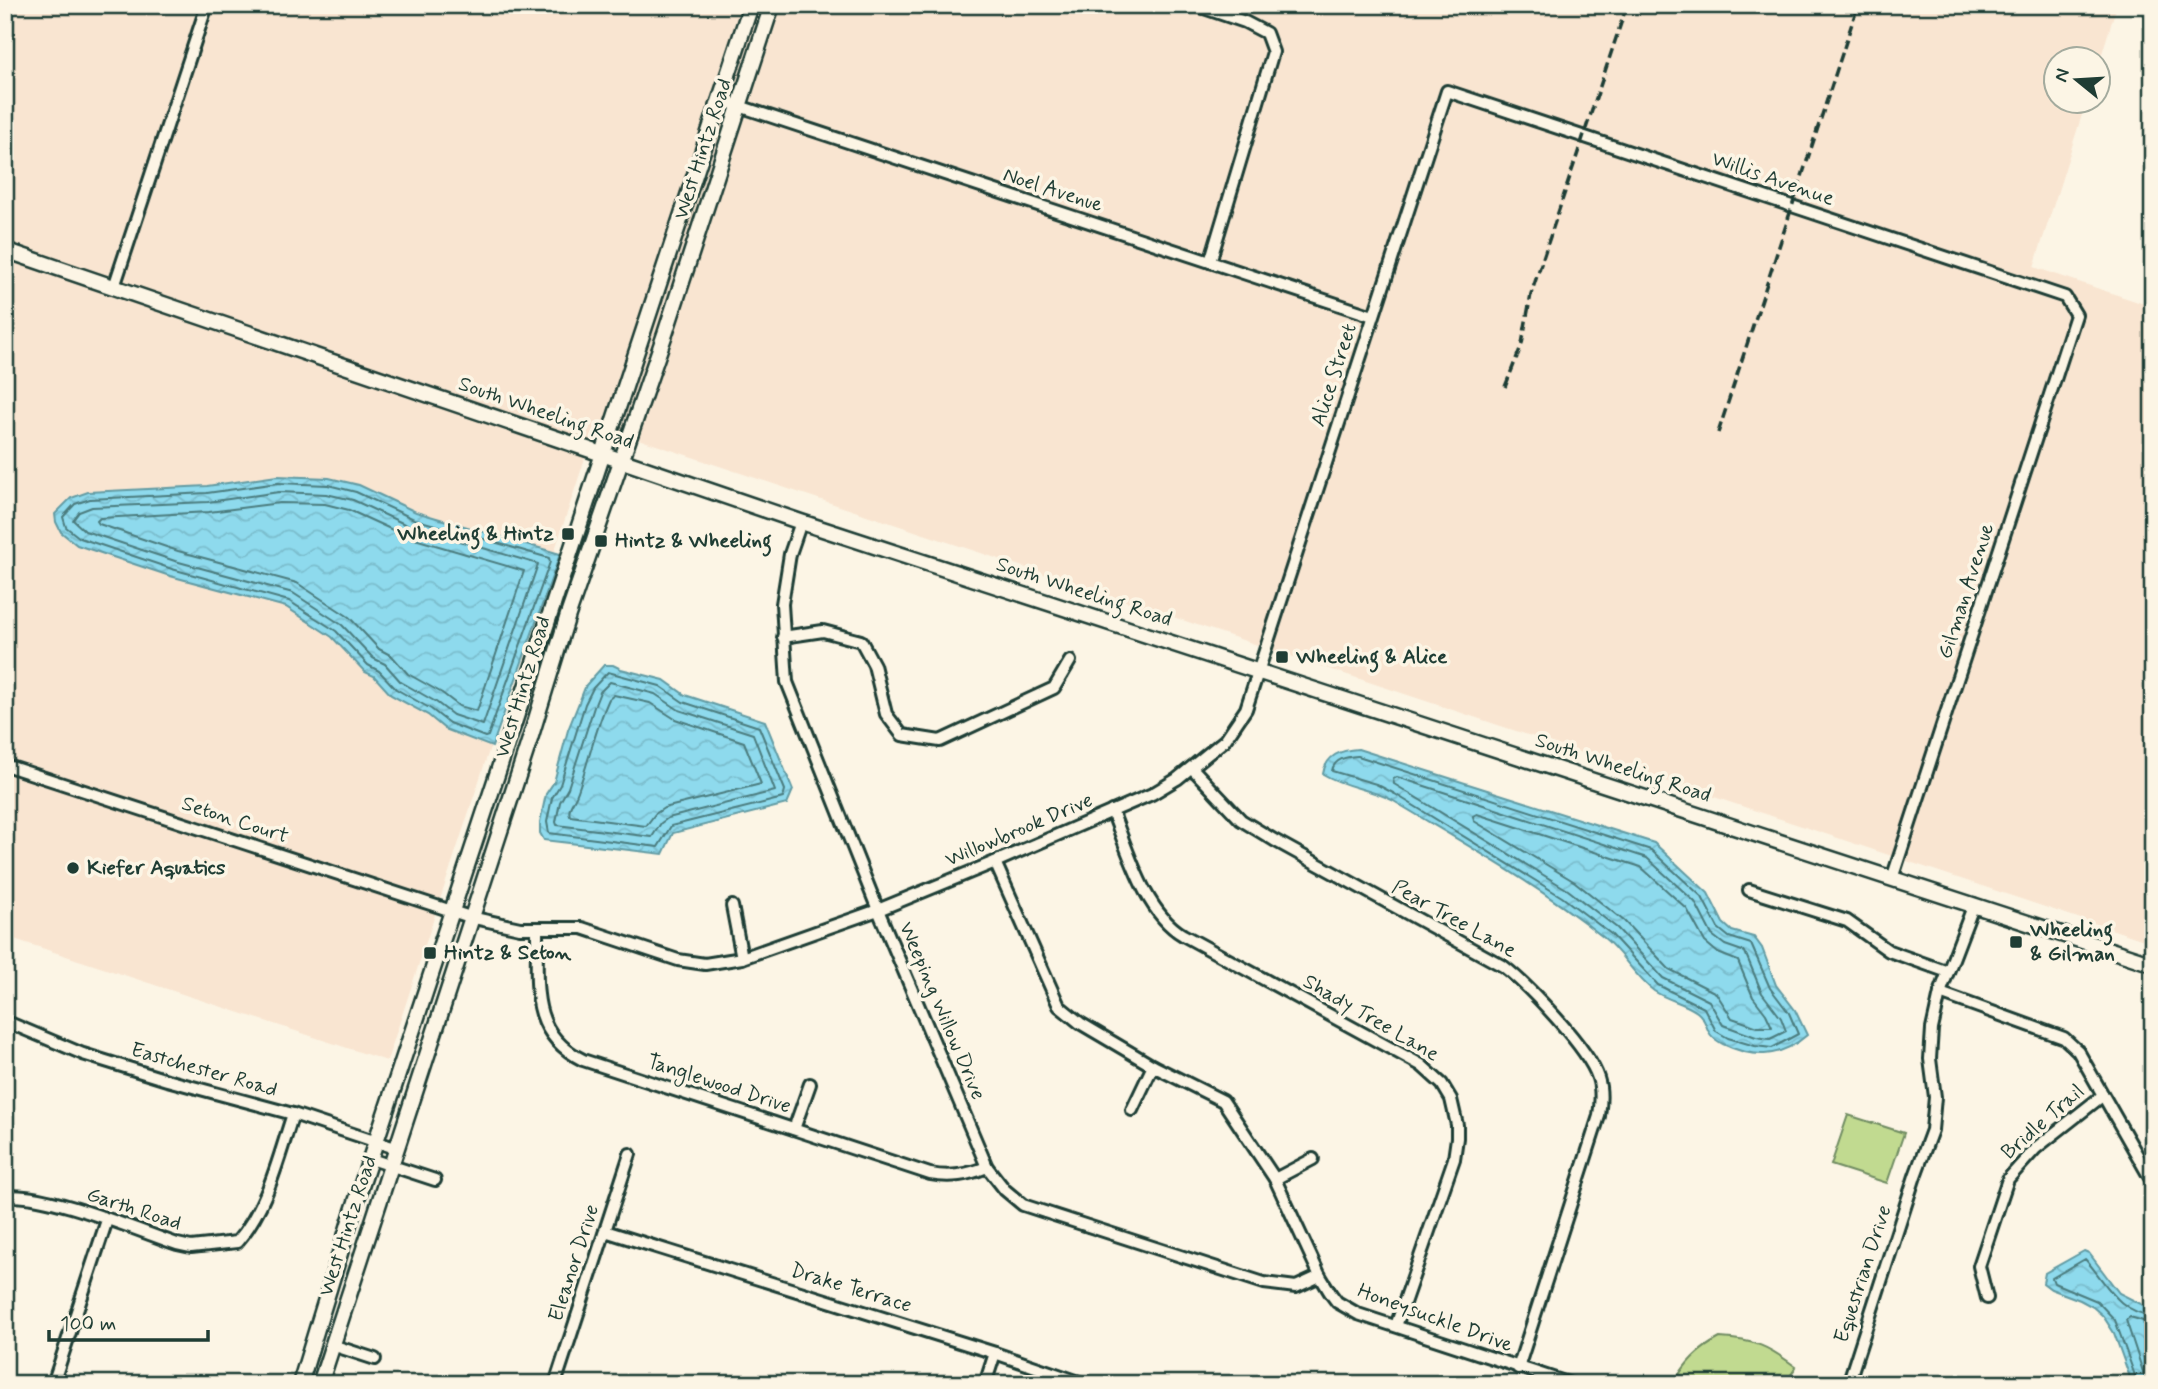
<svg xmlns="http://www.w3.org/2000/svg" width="2158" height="1389" viewBox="0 0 2158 1389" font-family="Mynerve,sans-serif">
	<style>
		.built { fill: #f9e5d1 }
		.grass { fill: #c1da90; stroke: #708c62; stroke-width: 2 }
		.water { fill: url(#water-waves); stroke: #629ba3; stroke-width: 2 }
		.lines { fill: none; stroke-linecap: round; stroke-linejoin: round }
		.shore { stroke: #4b7c7e; stroke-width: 2 }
		.minor-casing { stroke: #1f3d34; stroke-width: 16 }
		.major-casing { stroke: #1f3d34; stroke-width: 19 }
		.minor { stroke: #fcf5e5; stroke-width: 10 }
		.major { stroke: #fcf5e5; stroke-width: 14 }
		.rail { stroke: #1f3d34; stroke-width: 3.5; stroke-dasharray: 10 5; stroke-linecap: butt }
		.poi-dot { fill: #1f3d34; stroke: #fcf5e5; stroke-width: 2.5 }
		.labels { text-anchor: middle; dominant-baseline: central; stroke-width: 7; stroke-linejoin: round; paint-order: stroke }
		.street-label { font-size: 21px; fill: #1f3d34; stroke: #fcf5e5 }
		.poi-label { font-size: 21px; font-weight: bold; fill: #1f3d34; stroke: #fcf5e5; text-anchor: start }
	</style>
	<defs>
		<pattern id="water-waves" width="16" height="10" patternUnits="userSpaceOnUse" patternTransform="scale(1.75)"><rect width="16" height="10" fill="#8edaed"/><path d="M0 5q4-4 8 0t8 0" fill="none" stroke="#7abccc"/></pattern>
	</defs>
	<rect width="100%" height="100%" fill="#fcf5e5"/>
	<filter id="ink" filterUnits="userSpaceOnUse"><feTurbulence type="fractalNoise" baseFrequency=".0143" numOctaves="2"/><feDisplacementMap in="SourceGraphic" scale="14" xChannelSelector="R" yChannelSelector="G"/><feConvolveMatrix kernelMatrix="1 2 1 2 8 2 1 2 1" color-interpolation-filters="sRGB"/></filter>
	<g filter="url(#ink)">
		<polygon class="built" points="5,5 2117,5 2099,63 2098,60 2056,60 2056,102 2086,102 2034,267 2153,307 2153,943 596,425 387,1061 5,936"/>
		<g class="grass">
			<polygon points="1848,1115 1904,1133 1887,1183 1831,1165"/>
			<path d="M1720,1338C1755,1340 1768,1346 1796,1367L1785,1384H1673C1686,1362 1697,1350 1720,1338Z"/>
		</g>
		<g class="water">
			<polygon points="277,476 329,478 359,485 416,512 560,554 492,747 445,729 428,715 391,695 374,676 365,672 332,637 286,607 170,576 77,545 61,532 56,522 55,514 71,498 88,492 207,486"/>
			<polygon points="604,665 613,665 621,669 664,680 685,695 765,721 793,790 787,804 673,833 663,854 544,840 540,833 540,822 546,794 554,782 568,730 586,685"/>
			<path d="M1358,749L1654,843L1708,893L1723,923L1732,931L1754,937L1762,948L1776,985L1795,1010L1807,1035C1781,1058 1754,1059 1723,1044C1701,1033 1711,1023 1697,1012C1685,1003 1667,1000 1654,991C1634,976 1622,952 1603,937C1537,884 1463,843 1392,800C1370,789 1344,787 1323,774C1326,755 1341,750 1358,749Z"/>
			<polygon points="2084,1251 2089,1253 2119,1293 2153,1310 2153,1384 2132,1383 2114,1333 2103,1316 2093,1307 2080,1300 2051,1289 2043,1283 2045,1273"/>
		</g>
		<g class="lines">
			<g class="shore">
				<polygon points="278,483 328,485 356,492 414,519 549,558 550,562 488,736 485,737 449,723 431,709 396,689 379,671 368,665 336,631 289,601 172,569 80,538 66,527 63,517 75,504 90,499 207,493"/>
				<polygon points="279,492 326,494 353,500 411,527 538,564 483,725 453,715 436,702 401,682 385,664 373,658 342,625 293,593 175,561 85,531 73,520 79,512 92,507 208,502"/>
				<polygon points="280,503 325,504 349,510 408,537 524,571 477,711 459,706 442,693 408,674 392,656 379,649 349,617 297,583 178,551 99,524 97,521 100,518 209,512"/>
				<polygon points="608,672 660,686 683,702 759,727 785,790 783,798 671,826 658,847 549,833 547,822 552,798 560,785 585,704 593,688"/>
				<polygon points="610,682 655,694 679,710 753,734 775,791 668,818 661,823 652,837 557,825 556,822 560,802 568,788 594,707 600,692"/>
				<path d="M614,695L650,703L675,719L744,742L761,784L664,808L655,814L646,826L570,816C567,807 575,801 578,791C589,761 595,729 609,699Z"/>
				<path d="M1358,756L1651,850L1702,897L1718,928L1729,937L1751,944L1770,988L1789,1013L1798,1034L1772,1048L1755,1046L1728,1038L1716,1031L1704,1008L1658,985L1611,934L1562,897L1395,794L1376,784L1332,771C1334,758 1347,757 1358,756Z"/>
				<polygon points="1397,777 1647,858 1695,902 1712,935 1725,945 1745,952 1762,993 1781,1018 1786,1031 1770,1039 1756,1037 1723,1025 1709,1001 1663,978 1617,928 1568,890 1394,784 1393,779"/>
				<polygon points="1477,814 1641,867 1687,909 1705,942 1718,953 1738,961 1753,997 1766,1014 1772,1027 1758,1027 1732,1018 1716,993 1669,969 1624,921 1575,882 1474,821 1473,816"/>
				<path d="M2138,1384L2115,1320L2097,1301L2054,1283L2052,1278L2085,1259C2107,1283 2116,1311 2153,1316"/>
				<polyline points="2147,1384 2126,1320 2130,1317 2153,1324"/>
			</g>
			<g class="minor-casing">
				<g id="minor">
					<polyline points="1195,5 1245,22 1266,33 1273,52 1210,262"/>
					<polyline points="721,100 1373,316"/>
					<polyline points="114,287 207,5"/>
					<polyline points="801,522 790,554 782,604 787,682 878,910 987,1167 1005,1190 1023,1205 1264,1283 1296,1287 1320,1276"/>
					<polyline points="783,637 823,631 861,641 874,665 886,714 902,735 940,741 1054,688 1070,661"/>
					<polyline points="5,765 470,917 520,928 582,928 678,960 705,964 742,958 878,910 995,862 1152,794 1177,779 1225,740 1246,709 1447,91 2065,297 2076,315 1892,879"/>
					<path d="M1192,768L1241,820L1274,840L1503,966C1528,985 1589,1049 1598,1078C1602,1090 1601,1103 1599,1116L1518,1368"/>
					<path d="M1112,811C1128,851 1145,913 1183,935L1421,1065L1442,1084L1451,1099L1457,1125V1138L1454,1159L1396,1326"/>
					<polyline points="995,862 1059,1006 1080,1023 1153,1066 1223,1101 1275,1179 1320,1276 1331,1294 1337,1302 1358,1314 1571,1384"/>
					<polyline points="1749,890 1847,921 1889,951 1948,972"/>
					<polyline points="732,906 742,958"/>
					<path d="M537,929C538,982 527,1032 583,1060L930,1174C951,1178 967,1175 987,1167"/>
					<polyline points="1940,993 2064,1038 2078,1051 2153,1183"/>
					<polyline points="5,1021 83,1054 167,1080 293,1114 395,1148"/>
					<polyline points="1132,1110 1153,1066"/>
					<polyline points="794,1129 810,1084"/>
					<polyline points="371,1159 435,1180"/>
					<polyline points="1275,1179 1313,1159"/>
					<path d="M5,1197C41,1190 139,1231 177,1244L191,1247L237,1242C268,1206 278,1159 293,1114"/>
					<polyline points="605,1231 995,1353 1085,1384"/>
					<polyline points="1987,1298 1979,1266 2008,1179 2036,1148 2102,1096"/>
					<polyline points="332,1345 375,1359"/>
					<polyline points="53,1384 107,1220"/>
					<polyline points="555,1384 630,1154"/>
					<polyline points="985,1384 995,1353"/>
					<polyline points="1848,1384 1915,1176 1932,1130 1935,1097 1930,1059 1932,1029 1940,993 1974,904"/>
				</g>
			</g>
			<g class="major-casing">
				<g id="major">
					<polyline points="5,250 801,522 2153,964"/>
					<polyline points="300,1384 352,1214 751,5"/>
					<polyline points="320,1384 530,739 568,615 665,334 772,5"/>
				</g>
			</g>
			<use href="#minor" class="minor"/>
			<use href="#major" class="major"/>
			<g class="rail">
				<polyline points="233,12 236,5"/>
				<polyline points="1505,387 1522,344 1531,294 1627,5"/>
				<polyline points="1718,433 1858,5"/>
			</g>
		</g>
	</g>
	<g class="poi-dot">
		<rect x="561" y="527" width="14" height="14" rx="3.5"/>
		<rect x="594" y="534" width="14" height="14" rx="3.5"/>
		<rect x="1275" y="650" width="14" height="14" rx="3.5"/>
		<circle cx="73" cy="868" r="7"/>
		<rect x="2009" y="935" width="14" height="14" rx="3.5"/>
		<rect x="423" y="946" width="14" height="14" rx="3.5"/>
	</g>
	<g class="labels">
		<g class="street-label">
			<text transform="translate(703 149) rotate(-72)">West Hintz Road</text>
			<text transform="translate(1773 179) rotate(19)">Willis Avenue</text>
			<text transform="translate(1053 190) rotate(18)">Noel Avenue</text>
			<text transform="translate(1334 375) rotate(-72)">Alice Street</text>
			<text transform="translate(546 413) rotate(19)">South Wheeling Road</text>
			<text transform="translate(1966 591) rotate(-72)">Gilman Avenue</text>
			<text transform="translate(1084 592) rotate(18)">South Wheeling Road</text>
			<text transform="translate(523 687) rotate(-73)">West Hintz Road</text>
			<text transform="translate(1623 768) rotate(18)">South Wheeling Road</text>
			<text transform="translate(235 820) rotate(18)">Seton Court</text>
			<text transform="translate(1019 830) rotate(-23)">Willowbrook Drive</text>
			<text transform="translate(1454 919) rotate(29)">Pear Tree Lane</text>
			<text transform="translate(942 1011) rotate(67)">Weeping Willow Drive</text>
			<text transform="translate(1371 1018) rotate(30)">Shady Tree Lane</text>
			<text transform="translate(204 1070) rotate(16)">Eastchester Road</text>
			<text transform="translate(719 1084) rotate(18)">Tanglewood Drive</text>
			<text transform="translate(2043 1122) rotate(-41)">Bridle Trail</text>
			<text transform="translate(134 1209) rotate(18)">Garth Road</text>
			<text transform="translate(348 1226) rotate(-72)">West Hintz Road</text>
			<text transform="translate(574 1263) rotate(-72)">Eleanor Drive</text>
			<text transform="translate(1863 1274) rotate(-72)">Equestrian Drive</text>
			<text transform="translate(851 1288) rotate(17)">Drake Terrace</text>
			<text transform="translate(1435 1318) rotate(20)">Honeysuckle Drive</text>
		</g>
		<g class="poi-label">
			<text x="554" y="534" text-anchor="end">Wheeling &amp; Hintz</text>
			<text x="615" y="541">Hintz &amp; Wheeling</text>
			<text x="1296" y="657">Wheeling &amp; Alice</text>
			<text x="87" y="868">Kiefer Aquatics</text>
			<text x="2030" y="930">Wheeling<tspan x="2030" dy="24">&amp; Gilman</tspan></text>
			<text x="444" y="953">Hintz &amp; Seton</text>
		</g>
	</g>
	<rect width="2158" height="1389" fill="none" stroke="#fcf5e5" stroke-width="28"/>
	<rect x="14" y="14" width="2130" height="1361" fill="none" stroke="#1f3d34" stroke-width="2.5" filter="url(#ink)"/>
	<g transform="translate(2077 80) rotate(288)"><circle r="33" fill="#fcf5e5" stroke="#a4ab9e" stroke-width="2"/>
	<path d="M0-5L12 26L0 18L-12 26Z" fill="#1f3d34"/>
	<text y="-10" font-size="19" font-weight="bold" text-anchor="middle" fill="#1f3d34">N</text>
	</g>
	<path d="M49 1330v10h159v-10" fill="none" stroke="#1f3d34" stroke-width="3.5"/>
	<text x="60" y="1330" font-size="21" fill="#1f3d34" stroke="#fcf5e5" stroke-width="5" paint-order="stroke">100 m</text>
</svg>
